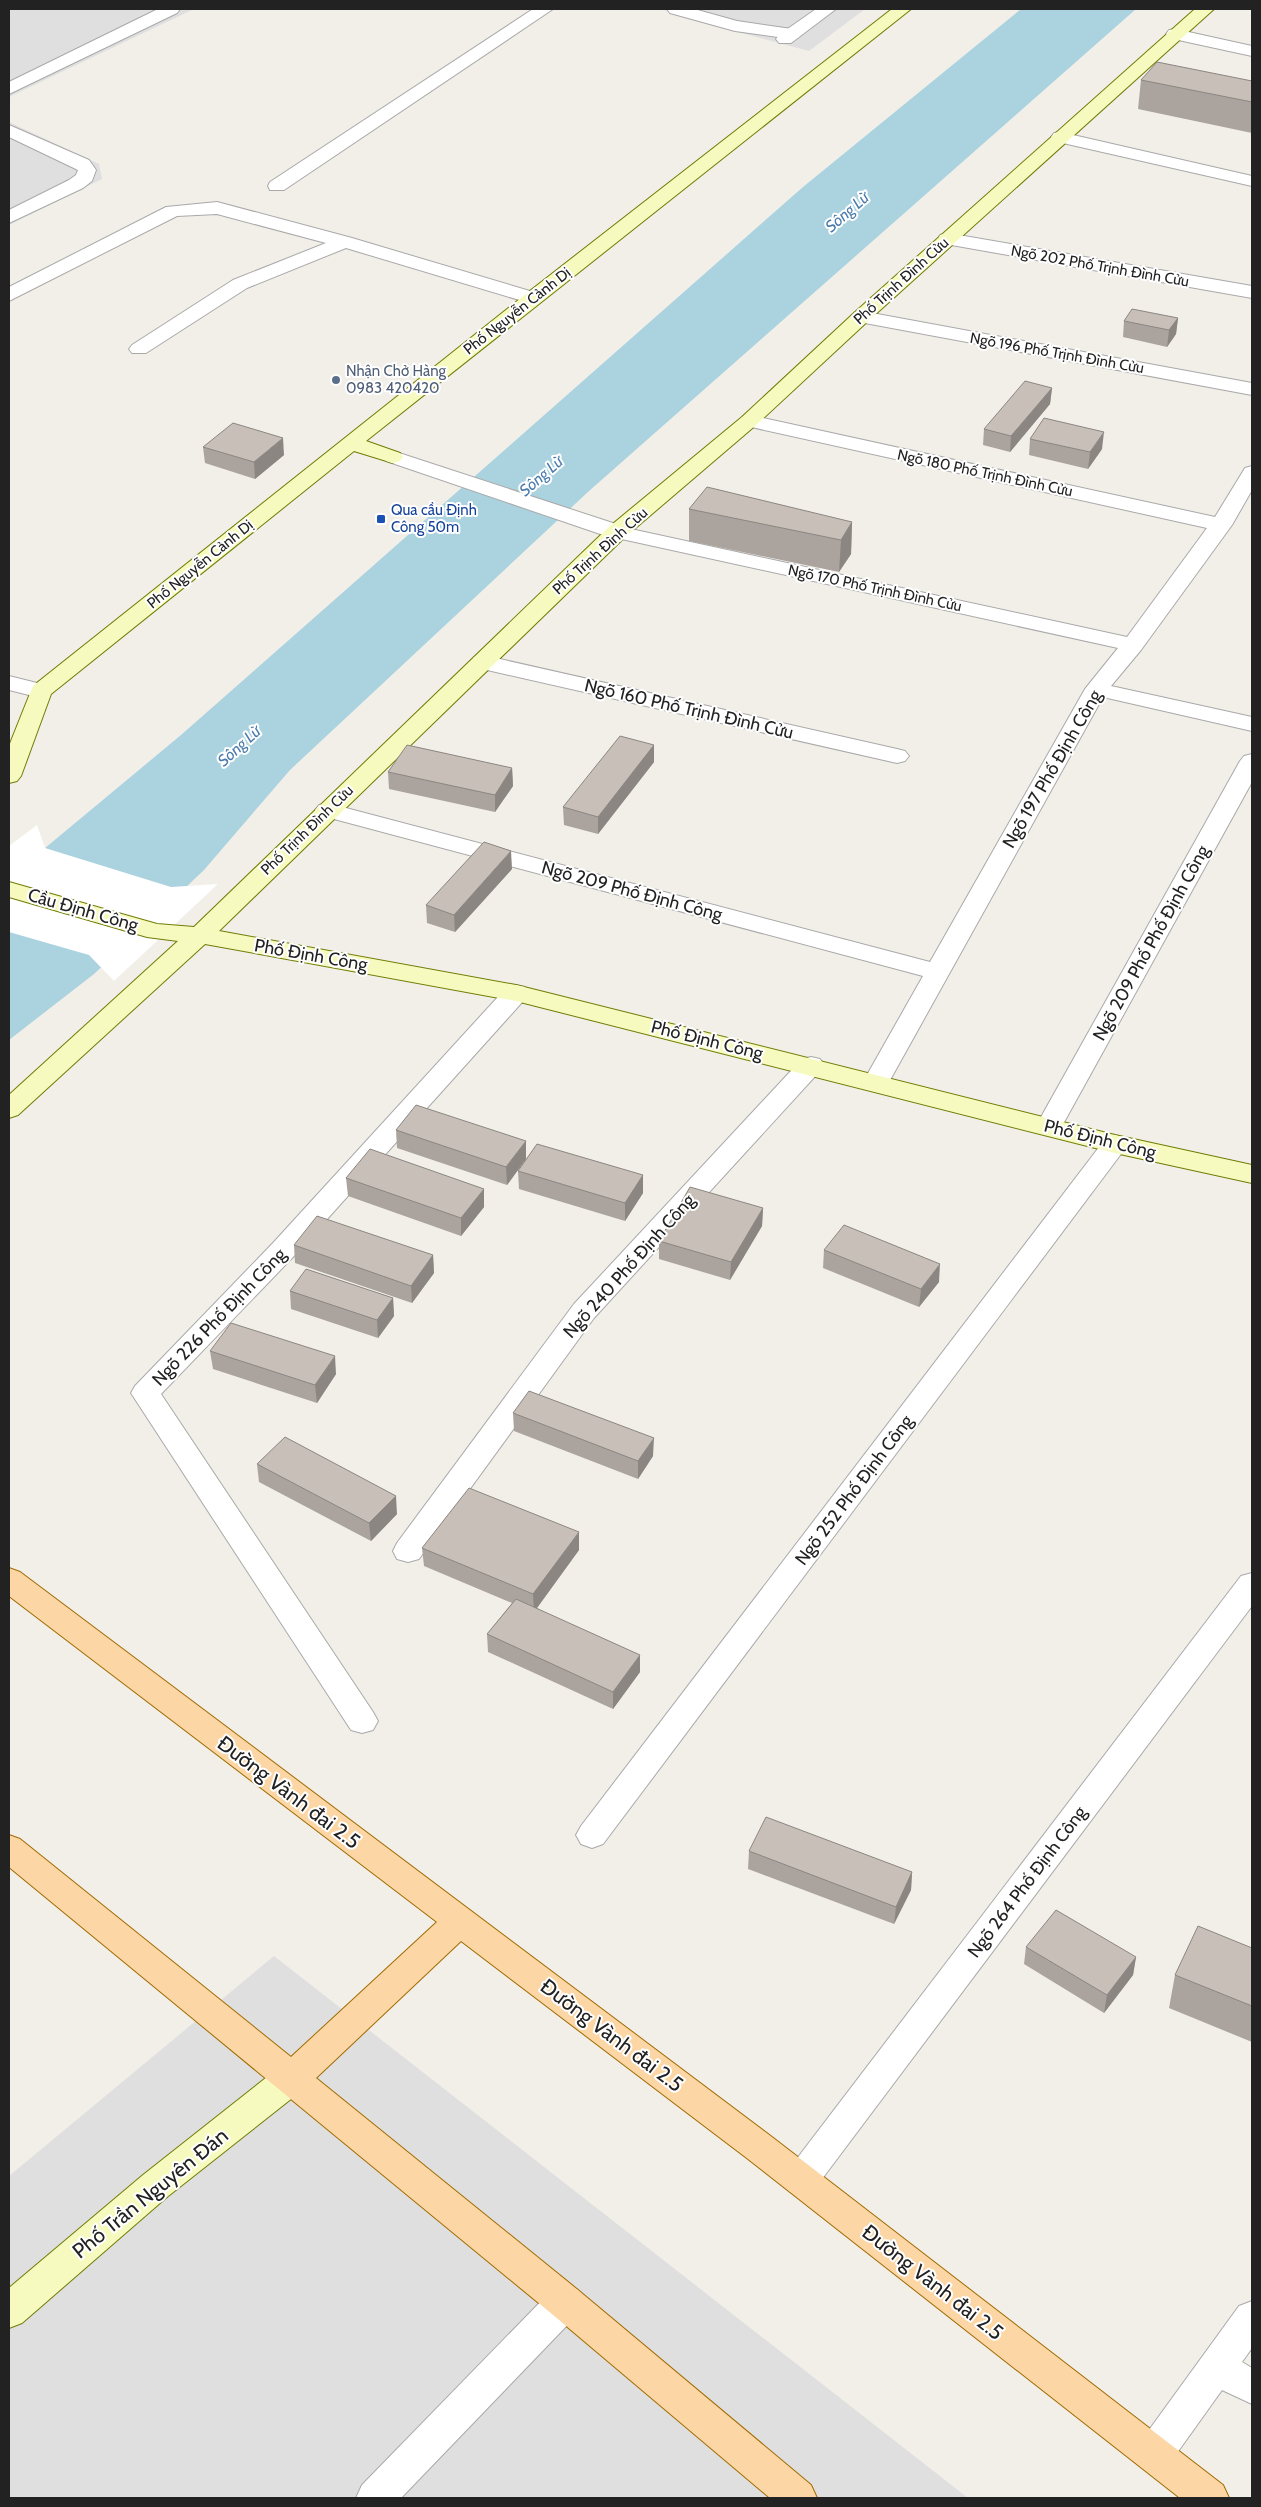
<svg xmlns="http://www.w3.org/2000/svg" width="1261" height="2507" viewBox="0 0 1261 2507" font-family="Cabin,sans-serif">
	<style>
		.residential { fill: #e0dfdf }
		.water { fill: #aad3df }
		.pier { fill: #fff }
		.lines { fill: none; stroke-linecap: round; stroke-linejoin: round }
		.lane-casing { stroke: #a9a9a9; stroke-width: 2 }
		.street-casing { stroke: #a9a9a9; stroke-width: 2 }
		.secondary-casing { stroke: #707d05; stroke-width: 2 }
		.primary-casing { stroke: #a06b00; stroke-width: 2 }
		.lane { fill: #fff; fill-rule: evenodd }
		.street { fill: #fff; fill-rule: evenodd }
		.secondary { fill: #f7fabf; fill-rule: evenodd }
		.primary { fill: #fcd6a4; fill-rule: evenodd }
		.wall { fill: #aba49e }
		.shaded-wall { fill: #8b8681 }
		.building { fill: #c7bfb8; stroke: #8b8681 }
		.service-dot { fill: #5c6f8a; stroke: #fff; stroke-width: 2 }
		.transit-dot { fill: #1a4fb4; stroke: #fff; stroke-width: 2 }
		.labels { text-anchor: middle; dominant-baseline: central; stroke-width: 4; stroke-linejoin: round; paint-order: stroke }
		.far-street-label { font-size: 15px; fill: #222; stroke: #fff }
		.far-service-label { font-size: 15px; fill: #4e5e75; stroke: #fff; text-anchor: start }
		.far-transit-label { font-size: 15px; fill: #164399; stroke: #fff; text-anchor: start }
		.far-water-label { font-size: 16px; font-style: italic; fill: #4a7aab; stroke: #fff }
		.street-label { font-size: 18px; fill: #222; stroke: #fff }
		.near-street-label { font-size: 21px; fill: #222; stroke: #fff }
	</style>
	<rect width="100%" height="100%" fill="#f2efe9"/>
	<g class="residential">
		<polygon points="9,9 194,9 9,97"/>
		<polygon points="661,9 865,9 809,51 700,22"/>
		<polygon points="9,122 99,164 102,179 9,225"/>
		<polygon points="274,1956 968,2498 9,2498 9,2176"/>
	</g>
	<polygon class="water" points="1021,9 1136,9 589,491 290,770 204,870 94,974 9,1040 9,878 181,735 803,187"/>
	<polygon class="pier" points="37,825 45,848 171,887 218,884 114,981 89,955 9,932 9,846"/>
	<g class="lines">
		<g class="lane-casing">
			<g id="lane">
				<polygon points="667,9 694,9 737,21 792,29 798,30 801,34 798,38 792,39 735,31 670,13"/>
				<polygon points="1175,29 1252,46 1252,56 1169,38 1166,34 1169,30"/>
				<polygon points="1060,132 1252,176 1252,186 1054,141 1051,137 1054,133"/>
				<polygon points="217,202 352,238 540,294 543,298 540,302 526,302 346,248 247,288 146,353 132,353 129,349 132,345 233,280 326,243 217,214 177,216 9,301 9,287 166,207"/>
				<polygon points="947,233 1252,286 1252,298 940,243 938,239 940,235"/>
				<polygon points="861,311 1252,383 1252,395 854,321 851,317 854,313"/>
				<polygon points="749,415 1215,517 1245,468 1252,466 1252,490 1232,525 1141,650 1111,686 1252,717 1252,731 1103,697 889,1082 885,1088 876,1091 867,1088 863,1082 923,976 319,815 315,810 319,805 327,803 930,962 1085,689 1118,648 617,538 609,537 606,532 609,527 617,526 1127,637 1207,528 742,425 739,421 742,417"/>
				<polygon points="482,655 897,749 905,751 909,756 905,761 897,763 474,667 471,662 474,657"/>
				<polygon points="9,676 49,686 52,691 49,696 41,698 9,690"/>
				<polygon points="1252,754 1252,782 1062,1126 1058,1132 1049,1135 1040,1132 1036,1126 1240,761 1244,756"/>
				<polygon points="516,985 525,987 529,993 525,999 293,1257 161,1394 373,1712 378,1721 373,1730 362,1733 351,1730 131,1393 135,1386 273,1243 507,987"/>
				<polygon points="811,1057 820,1059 824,1065 820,1071 594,1318 419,1559 408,1562 397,1559 393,1551 397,1543 574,1304 802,1059"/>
				<polygon points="1115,1135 1124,1138 1128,1144 1124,1150 603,1844 592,1848 581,1844 576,1835 581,1826 1106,1138"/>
				<polygon points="1252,1573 1252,1606 813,2191 801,2196 789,2191 783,2180 789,2169 1241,1576"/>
				<polygon points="565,2285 578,2290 583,2302 578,2314 401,2498 356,2498 362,2485 552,2290"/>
				<polygon points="1252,2301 1252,2348 1242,2362 1252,2368 1252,2404 1222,2390 1167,2467 1154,2472 1141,2467 1135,2454 1141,2441 1239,2306"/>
			</g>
		</g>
		<g class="street-casing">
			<g id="street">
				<polygon points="158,9 180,9 177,13 9,94 9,82"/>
				<polygon points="533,9 553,9 284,190 270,190 268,186 270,182"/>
				<polygon points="816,9 836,9 791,43 779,43 776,39 779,35"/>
				<polygon points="9,125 89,160 96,170 92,181 83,188 9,223 9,210 69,180 76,175 78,170 9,137"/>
				<polygon points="393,451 625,527 628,532 625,537 617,538 609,537 386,461 383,457 386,453"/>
			</g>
		</g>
		<g class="secondary-casing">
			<g id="secondary">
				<polygon points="892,9 911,9 366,441 400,453 403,457 400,461 393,463 354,451 51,694 21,776 17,781 9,783 9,746 33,686 526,294"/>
				<polygon points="1195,9 1214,9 868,321 756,425 625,537 219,931 516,985 1115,1135 1252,1165 1252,1183 1115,1153 516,1001 205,944 18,1115 9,1118 9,1095 178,941 147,937 9,897 9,882 157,924 194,927 609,527 742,417 854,313"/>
				<polygon points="293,2062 305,2066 310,2077 305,2088 167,2197 22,2323 9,2328 9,2288 143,2175 281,2066"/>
			</g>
		</g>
		<g class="primary-casing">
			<polygon id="primary" points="9,1568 20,1572 772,2137 1223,2485 1229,2498 1180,2498 748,2159 461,1941 316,2078 578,2290 811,2485 817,2498 770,2498 552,2314 9,1867 9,1835 20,1839 291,2057 437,1922 9,1596"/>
		</g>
		<use href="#lane" class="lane"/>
		<use href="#street" class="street"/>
		<use href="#secondary" class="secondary"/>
		<use href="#primary" class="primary"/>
	</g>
	<g class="wall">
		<polygon points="1141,80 1252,81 1252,133 1138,109"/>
		<polygon points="1178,318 1176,334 1167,347 1123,337 1124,321"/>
		<polygon points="1052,388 1050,404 1010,452 983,445 984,429"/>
		<polygon points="1030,439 1102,449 1088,469 1029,455"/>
		<polygon points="203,447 284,455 255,479 205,463"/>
		<polygon points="689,509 852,522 851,554 839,572 689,541"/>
		<polygon points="654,745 654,762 598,834 564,825 563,807"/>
		<polygon points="512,768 513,786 495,812 389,789 388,772"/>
		<polygon points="512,869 455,932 427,923 426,905"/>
		<polygon points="396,1130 526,1141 526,1159 507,1185 397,1148"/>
		<polygon points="518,1171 643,1175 643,1193 625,1221 519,1189"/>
		<polygon points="346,1178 484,1189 484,1207 461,1236 348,1196"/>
		<polygon points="763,1208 762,1226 730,1280 659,1259 659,1241"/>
		<polygon points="294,1245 433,1255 434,1273 412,1303 295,1263"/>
		<polygon points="824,1250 939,1282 919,1307 823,1268"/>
		<polygon points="290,1291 393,1298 394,1316 378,1338 291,1309"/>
		<polygon points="210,1351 336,1374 317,1403 213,1369"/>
		<polygon points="513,1413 653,1456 638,1479 514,1431"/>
		<polygon points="257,1464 397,1514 371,1541 259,1482"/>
		<polygon points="422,1548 579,1550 537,1608 640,1672 613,1709 488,1652 487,1634 512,1603 424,1566"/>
		<polygon points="749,1851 912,1872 911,1890 894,1924 748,1869"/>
		<polygon points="1026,1947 1136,1957 1133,1975 1104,2013 1024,1964"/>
		<polygon points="1252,1948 1252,2042 1169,2008 1175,1975"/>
	</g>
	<g class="shaded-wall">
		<polygon points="1178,318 1176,334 1167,347 1169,330"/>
		<polygon points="1052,388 1050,404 1010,452 1011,436"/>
		<polygon points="1104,432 1102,449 1088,469 1090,452"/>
		<polygon points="283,438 284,455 255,479 254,462"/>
		<polygon points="852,522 851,554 839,572 841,540"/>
		<polygon points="654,745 654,762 598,834 598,817"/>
		<polygon points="512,768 513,786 495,812 495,795"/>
		<polygon points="511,851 512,869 455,932 454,915"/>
		<polygon points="526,1141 526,1159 507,1185 506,1167"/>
		<polygon points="643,1175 643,1193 625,1221 625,1203"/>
		<polygon points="484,1189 484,1207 461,1236 461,1218"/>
		<polygon points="763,1208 762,1226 730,1280 731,1262"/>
		<polygon points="433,1255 434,1273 412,1303 411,1286"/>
		<polygon points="940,1264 939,1282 919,1307 921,1289"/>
		<polygon points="393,1298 394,1316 378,1338 377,1320"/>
		<polygon points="335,1356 336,1374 317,1403 315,1385"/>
		<polygon points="654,1438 653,1456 638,1479 638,1461"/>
		<polygon points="396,1496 397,1514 371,1541 369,1523"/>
		<polygon points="579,1532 579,1550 534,1612 533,1594"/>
		<polygon points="640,1655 640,1672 613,1709 613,1692"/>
		<polygon points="912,1872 911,1890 894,1924 896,1907"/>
		<polygon points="1136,1957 1133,1975 1104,2013 1107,1995"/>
	</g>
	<g class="building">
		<polygon points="1157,62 1252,81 1252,102 1141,80"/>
		<polygon points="1132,309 1178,318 1169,330 1124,321"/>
		<polygon points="1025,381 1052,388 1011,436 984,429"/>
		<polygon points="1044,418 1104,432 1090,452 1030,439"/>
		<polygon points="233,423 283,438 254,462 203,447"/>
		<polygon points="707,487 852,522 841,540 689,509"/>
		<polygon points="620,736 654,745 598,817 563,807"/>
		<polygon points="407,745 512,768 495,795 388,772"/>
		<polygon points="484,842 511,851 454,915 426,905"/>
		<polygon points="416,1105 526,1141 506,1167 396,1130"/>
		<polygon points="537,1144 643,1175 625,1203 518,1171"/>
		<polygon points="370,1149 484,1189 461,1218 346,1178"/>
		<polygon points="690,1187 763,1208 731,1262 659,1241"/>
		<polygon points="317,1216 433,1255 411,1286 294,1245"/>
		<polygon points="844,1225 940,1264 921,1289 824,1250"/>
		<polygon points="306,1269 393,1298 377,1320 290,1291"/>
		<polygon points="231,1323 335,1356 315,1385 210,1351"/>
		<polygon points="529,1391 654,1438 638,1461 513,1413"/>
		<polygon points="285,1437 396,1496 369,1523 257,1464"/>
		<polygon points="469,1488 579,1532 533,1594 422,1548"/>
		<polygon points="516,1599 640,1655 613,1692 487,1634"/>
		<polygon points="766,1817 912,1872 896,1907 749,1851"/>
		<polygon points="1056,1910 1136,1957 1107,1995 1026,1947"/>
		<polygon points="1198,1926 1252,1948 1252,2006 1175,1975"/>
	</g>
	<circle class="service-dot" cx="336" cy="380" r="5"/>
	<rect class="transit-dot" x="376" y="514" width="10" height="10" rx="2.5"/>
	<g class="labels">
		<g class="far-street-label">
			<text transform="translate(1100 266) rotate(10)">Ngõ 202 Phố Trịnh Đình Cửu</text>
			<text transform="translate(901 281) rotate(-42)">Phố Trịnh Đình Cửu</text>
			<text transform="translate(517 311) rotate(-38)">Phố Nguyễn Cảnh Dị</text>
			<text transform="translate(1057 353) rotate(10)">Ngõ 196 Phố Trịnh Đình Cửu</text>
			<text transform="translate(985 473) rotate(12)">Ngõ 180 Phố Trịnh Đình Cửu</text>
			<text transform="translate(600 551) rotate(-42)">Phố Trịnh Đình Cửu</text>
			<text transform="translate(200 564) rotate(-39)">Phố Nguyễn Cảnh Dị</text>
			<text transform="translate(875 588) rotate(12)">Ngõ 170 Phố Trịnh Đình Cửu</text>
			<text transform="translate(307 830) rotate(-44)">Phố Trịnh Đình Cửu</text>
		</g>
		<g class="far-service-label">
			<text x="346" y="371">Nhận Chở Hàng<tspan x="346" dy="17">0983 420420</tspan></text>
		</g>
		<g class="far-transit-label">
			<text x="391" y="510">Qua cầu Định<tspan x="391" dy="17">Công 50m</tspan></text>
		</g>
		<g class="far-water-label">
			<text transform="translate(847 212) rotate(-41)">Sông Lừ</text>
			<text transform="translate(541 476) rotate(-41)">Sông Lừ</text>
			<text transform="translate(239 746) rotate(-42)">Sông Lừ</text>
		</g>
		<g class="street-label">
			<text transform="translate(689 709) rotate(13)">Ngõ 160 Phố Trịnh Đình Cửu</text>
			<text transform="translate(1052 769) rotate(-60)">Ngõ 197 Phố Định Công</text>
			<text transform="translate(632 891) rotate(15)">Ngõ 209 Phố Định Công</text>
			<text transform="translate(83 910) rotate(16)">Cầu Định Công</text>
			<text transform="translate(1151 943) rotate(-61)">Ngõ 209 Phố Phố Định Công</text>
			<text transform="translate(311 955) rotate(10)">Phố Định Công</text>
			<text transform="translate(707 1040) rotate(14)">Phố Định Công</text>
			<text transform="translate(1100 1139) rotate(14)">Phố Định Công</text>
			<text transform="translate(629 1266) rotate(-48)">Ngõ 240 Phố Định Công</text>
			<text transform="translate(219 1317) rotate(-46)">Ngõ 226 Phố Định Công</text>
			<text transform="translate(854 1490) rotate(-53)">Ngõ 252 Phố Định Công</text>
			<text transform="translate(1027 1882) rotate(-53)">Ngõ 264 Phố Định Công</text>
		</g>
		<g class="near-street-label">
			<text transform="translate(289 1792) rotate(37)">Đường Vành đai 2.5</text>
			<text transform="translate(612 2035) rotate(37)">Đường Vành đai 2.5</text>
			<text transform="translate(150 2193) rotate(-39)">Phố Trần Nguyên Đán</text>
			<text transform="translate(933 2282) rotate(38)">Đường Vành đai 2.5</text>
		</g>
	</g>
	<rect width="1261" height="2507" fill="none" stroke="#222222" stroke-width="20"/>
</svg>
